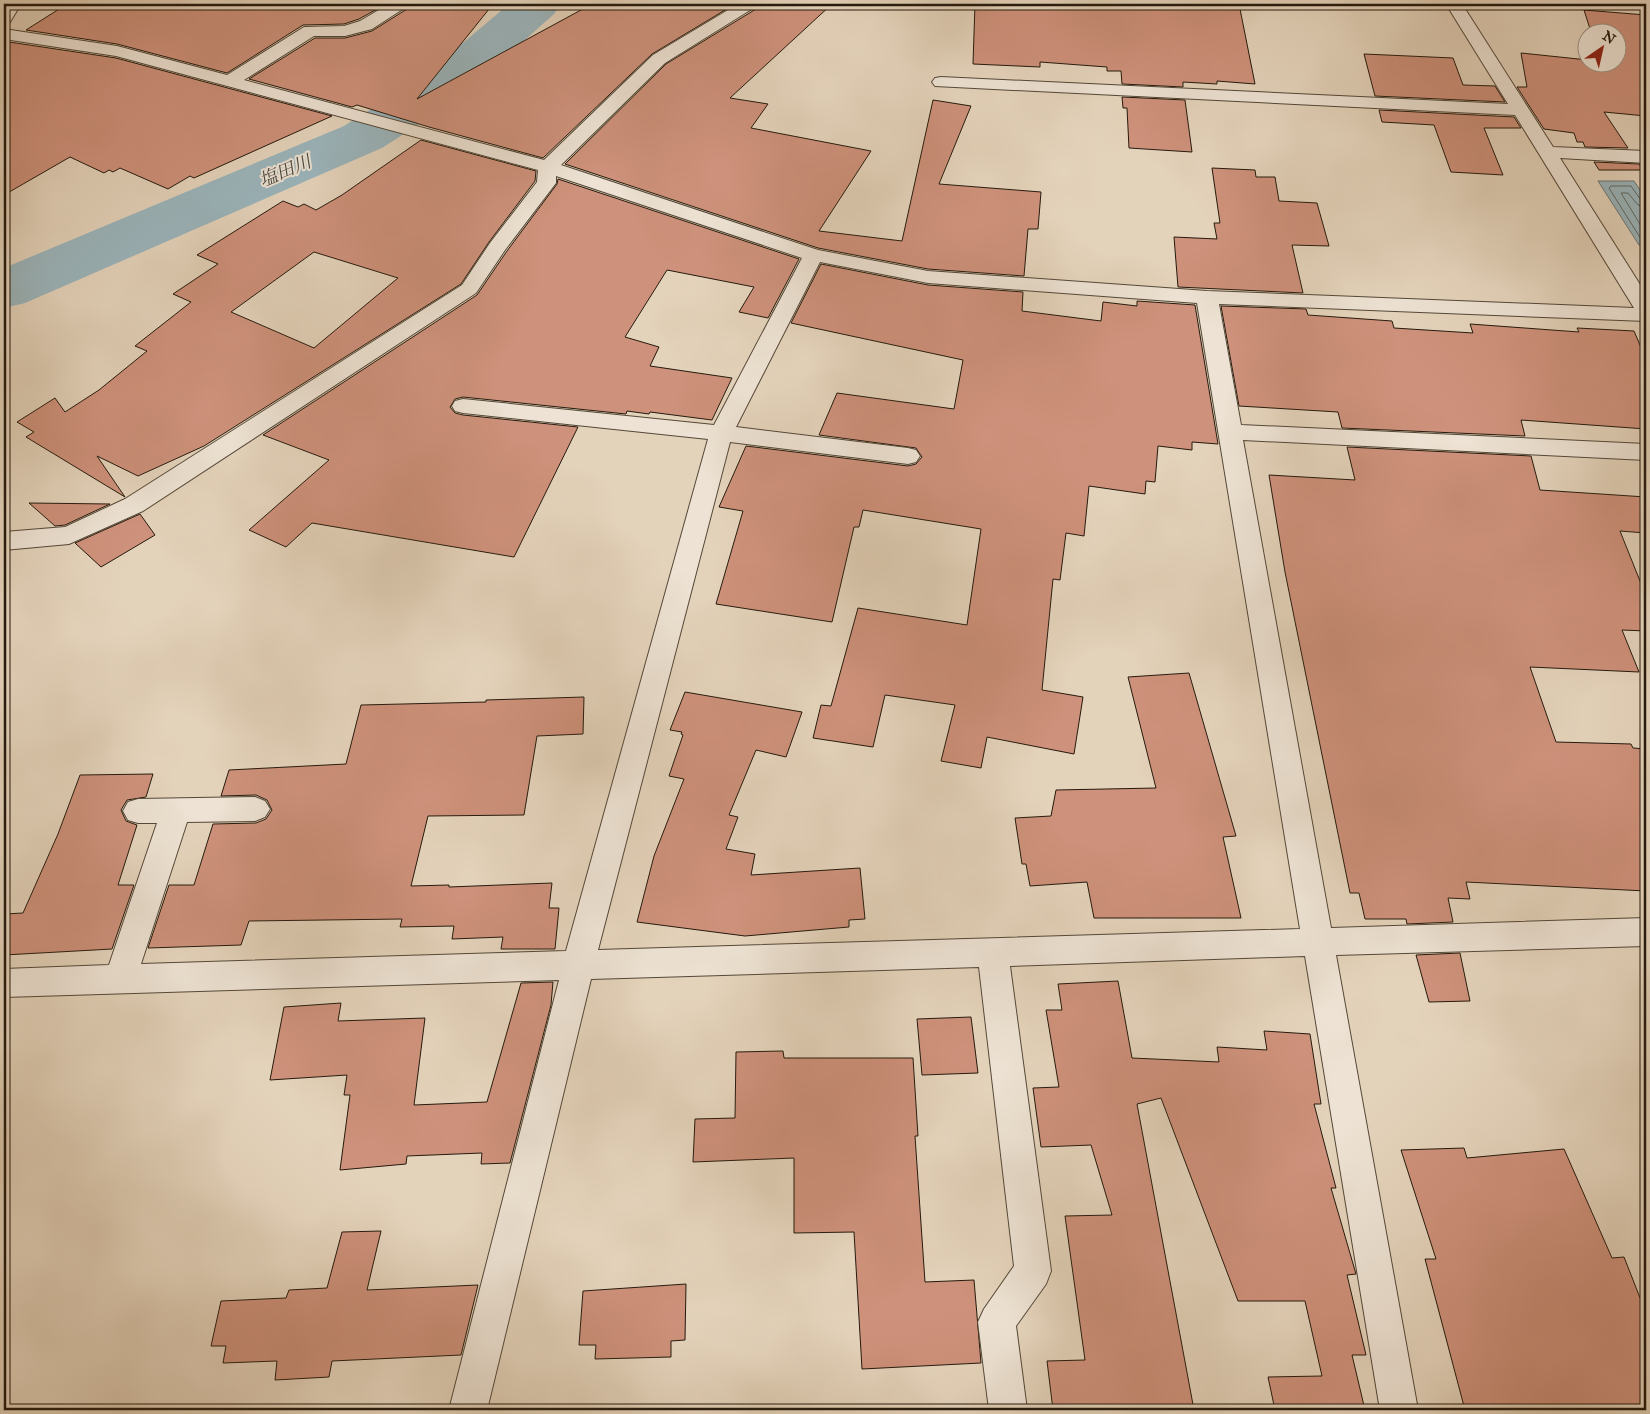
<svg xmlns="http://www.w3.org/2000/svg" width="1650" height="1414" viewBox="0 0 1650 1414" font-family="'IM FELL Great Primer','Noto Serif JP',serif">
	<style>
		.water { fill: #9bb5bc; stroke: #6b7776 }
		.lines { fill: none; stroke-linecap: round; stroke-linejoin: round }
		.shore { stroke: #606864; stroke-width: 1 }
		.river { fill: #9bb5bc; fill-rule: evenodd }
		.building { fill: #ce917b; stroke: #241a0d; fill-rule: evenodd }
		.minor-casing { stroke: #544838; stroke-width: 2 }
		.minor { fill: #ede2d3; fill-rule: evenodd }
		.labels { text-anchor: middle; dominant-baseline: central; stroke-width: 4; stroke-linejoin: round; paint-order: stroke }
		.far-water-label { font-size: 18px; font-style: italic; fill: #484842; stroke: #ede2d3 }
	</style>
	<rect width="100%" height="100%" fill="#e4d3bb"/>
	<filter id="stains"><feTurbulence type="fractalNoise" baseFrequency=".004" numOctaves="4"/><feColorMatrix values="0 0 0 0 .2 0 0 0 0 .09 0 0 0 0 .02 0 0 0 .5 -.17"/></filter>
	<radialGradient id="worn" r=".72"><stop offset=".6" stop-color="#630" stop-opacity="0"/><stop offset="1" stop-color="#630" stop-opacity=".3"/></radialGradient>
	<polygon class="water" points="1598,181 1634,181 1646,199 1646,245 1639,245"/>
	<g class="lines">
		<g class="shore">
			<polyline points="1646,201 1641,200 1631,186 1611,186 1609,188 1641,239 1646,241"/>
			<polyline points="1646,207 1638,205 1628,193 1621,193 1646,234"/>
		</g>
		<polygon class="river" points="509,4 561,4 554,14 460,98 382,148 25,303 4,308 4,268 344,126 424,76"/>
	</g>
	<g class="building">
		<polygon points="67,4 95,9 106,4 132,4 155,9 162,8 170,4 386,4 359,19 344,24 303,25 227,73 117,44 26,30"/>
		<polygon points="410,4 493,4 417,99 592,4 735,4 652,54 543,158 429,127 357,105 352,107 249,79 315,38 345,38 372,31 407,9"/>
		<polygon points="759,4 832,4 730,98 768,104 751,128 871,151 819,231 902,241 933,100 971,106 939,184 1041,192 1038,229 1028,229 1024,276 928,269 818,248 565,164 666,64 756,9"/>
		<polygon points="975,4 1178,4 1178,6 1240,9 1255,84 1217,81 1217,84 1183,82 1183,87 1122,84 1121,71 1107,71 1107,67 1040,62 1040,67 973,64"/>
		<polygon points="1584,10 1646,15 1646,116 1604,112 1628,148 1585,147 1583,142 1577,142 1574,133 1544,129 1517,87 1527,87 1521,53 1588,60 1588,62 1618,62 1618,32 1591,32"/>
		<polygon points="9,42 116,58 332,116 194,178 190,176 168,189 120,168 113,172 109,170 104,173 70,157 4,195 4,45"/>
		<polygon points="1364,54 1453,58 1463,85 1495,86 1505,102 1375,96"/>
		<polygon points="1122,97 1185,100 1192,152 1129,148 1127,108 1123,108"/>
		<polygon points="1379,110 1514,117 1521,128 1484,128 1503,175 1451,172 1434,125 1382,122"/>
		<path d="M421,140L536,171L535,181L489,242L461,284L204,446L138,476L97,456L125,497L26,437L34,432L17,422L55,398L65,412L99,390L147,351L135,346L191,302L173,294L218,264L197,255L283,201L298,207L304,204L316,210L342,195ZM314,252L398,278L314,348L231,312Z"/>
		<polygon points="1594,162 1639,164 1643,170 1599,170"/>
		<polygon points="1212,168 1255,170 1256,177 1275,177 1279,201 1317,203 1329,246 1292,245 1303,293 1178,287 1174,237 1217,239 1214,223 1220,223"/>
		<polygon points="558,179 799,259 768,318 739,312 754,287 667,270 625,337 659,347 650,366 732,378 712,420 650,412 649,414 627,411 626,414 463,397 455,399 450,407 455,413 463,415 578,427 514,557 312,523 286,547 249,530 329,460 263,435 477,295 507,251 557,184"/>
		<polygon points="821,264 928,285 1023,292 1022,311 1101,321 1103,302 1137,306 1137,301 1195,305 1218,444 1192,442 1192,450 1158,446 1155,482 1146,481 1145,494 1089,486 1084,536 1066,533 1060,580 1053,579 1042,690 1083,697 1074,754 987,737 981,768 941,761 955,705 885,695 873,747 813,738 821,705 831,706 858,608 967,625 981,529 863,510 859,527 854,527 832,622 716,604 743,511 719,507 746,446 908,466 916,464 922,457 916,448 819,435 837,393 954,409 963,360 791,323"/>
		<polygon points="1221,306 1306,309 1308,315 1392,321 1394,328 1473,333 1470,324 1579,332 1577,328 1634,331 1646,359 1646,429 1521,420 1525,436 1342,428 1338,412 1239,406"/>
		<polygon points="1347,447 1531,456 1540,490 1646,497 1646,533 1620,531 1646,596 1646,631 1622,630 1639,672 1530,667 1556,742 1631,744 1633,748 1646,749 1646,891 1466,882 1470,899 1448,898 1453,922 1407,924 1406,919 1365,919 1359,893 1350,893 1285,572 1269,475 1355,480"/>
		<polygon points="29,503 110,504 65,525 55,526"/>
		<polygon points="140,514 155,535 101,567 75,543"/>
		<polygon points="1189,673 1236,836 1223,837 1241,918 1094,918 1087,882 1030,886 1026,864 1022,864 1015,818 1051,816 1056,790 1156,788 1128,677"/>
		<polygon points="685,692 802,712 786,757 756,750 729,815 738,817 726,849 755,854 751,875 860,868 865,919 849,920 849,927 745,936 637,922 654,856 684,779 669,776 683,735 681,734 682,732 670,730"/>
		<polygon points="584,697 583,734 537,736 524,815 428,816 411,886 449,885 449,887 552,883 549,908 559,908 555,949 501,949 503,937 452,939 454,926 400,927 402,919 249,921 241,945 148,948 169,885 194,885 213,824 256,823 266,819 272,810 267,800 256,795 221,796 229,770 346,764 361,705 486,702 486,700"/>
		<polygon points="153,774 146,797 127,800 121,810 126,821 137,825 118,885 134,885 112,949 4,955 4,914 23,913 58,834 80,775"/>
		<polygon points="1460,953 1470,1001 1429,1002 1416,955"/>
		<polygon points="1118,981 1132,1058 1219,1062 1217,1047 1267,1050 1264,1031 1310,1034 1321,1104 1314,1104 1336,1188 1331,1188 1356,1274 1347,1275 1366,1355 1352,1355 1365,1410 1275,1410 1268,1377 1322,1376 1305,1301 1238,1301 1161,1098 1137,1104 1194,1410 1053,1410 1047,1361 1085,1360 1065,1216 1112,1215 1091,1145 1041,1147 1033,1088 1059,1087 1046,1010 1062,1010 1058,984"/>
		<polygon points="553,982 551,1005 510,1163 481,1164 482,1153 407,1156 406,1164 340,1170 350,1095 344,1095 347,1075 270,1080 284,1007 341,1003 338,1021 425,1018 414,1105 487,1102 521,983"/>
		<polygon points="971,1017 978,1073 922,1075 917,1019"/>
		<polygon points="783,1051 784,1058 913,1058 918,1136 915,1136 925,1282 974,1280 981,1363 862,1369 854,1232 794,1233 794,1158 693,1162 695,1119 735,1118 736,1052"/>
		<polygon points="1464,1148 1467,1158 1564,1149 1612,1258 1624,1257 1646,1313 1646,1410 1465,1410 1425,1259 1436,1259 1401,1150"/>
		<polygon points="381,1231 367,1290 478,1285 461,1355 332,1361 329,1377 275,1380 277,1361 223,1363 226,1346 211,1346 221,1301 286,1298 289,1290 327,1288 342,1232"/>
		<polygon points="686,1284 685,1340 671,1341 671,1357 595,1359 596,1345 579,1345 583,1291"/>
	</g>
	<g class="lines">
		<g class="minor-casing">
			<g id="minor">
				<polygon points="5,4 21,4 10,22 4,24"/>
				<path d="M389,4H408L406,7L372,29L345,36H314L244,80L544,160L653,55L738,4H757L755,7L665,63L561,165L818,250L928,271L1207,291L1634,308L1515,115L935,86L932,82L935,78L941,77L1508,104L1446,4H1462L1553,147L1646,151V163L1560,158L1646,294V321L1219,304L1241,425L1646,444V460L1243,440L1331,928L1646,918V946L1336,955L1418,1410H1380L1305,956L1010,966L1051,1271L1046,1284L1016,1326L1027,1410H989L978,1322L984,1309L1014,1266L979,967L591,979L487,1410H449L559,980L4,997V969L109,965L157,823H138L128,820L123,811L128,802L138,799L255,797L265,801L270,809L265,817L255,821L187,822L141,964L566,951L708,439L463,413L455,411L452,406L455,401L463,399L714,425L802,258L556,176V183L505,250L476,293L143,511L69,544L4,550V532L65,527L125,499L462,285L490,243L537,182L538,170L116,56L4,39V29L117,46L227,75L304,27L344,26L360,21ZM820,262L928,283L1197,303L1300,929L598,950L730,442L908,464L916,462L920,456L916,450L908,448L736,427Z"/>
			</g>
		</g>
		<use href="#minor" class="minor"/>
	</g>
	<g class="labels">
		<g class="far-water-label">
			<text transform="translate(285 171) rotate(-23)">塩田川</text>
		</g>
	</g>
	<rect width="1650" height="1414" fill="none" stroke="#e4d3bb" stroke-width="20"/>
	<rect x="5" y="5" width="1640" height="1404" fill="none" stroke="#241a0d" stroke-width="2.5"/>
	<rect x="10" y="10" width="1630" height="1394" fill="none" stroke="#241a0d"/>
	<g transform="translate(1602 48) rotate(34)"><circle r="24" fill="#ede2d3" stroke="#9d9284"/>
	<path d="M0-4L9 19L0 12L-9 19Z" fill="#8f2418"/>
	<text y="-8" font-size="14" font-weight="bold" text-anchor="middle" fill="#241a0d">N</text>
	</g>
	<rect width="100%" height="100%" filter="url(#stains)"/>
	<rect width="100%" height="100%" fill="url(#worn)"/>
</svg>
